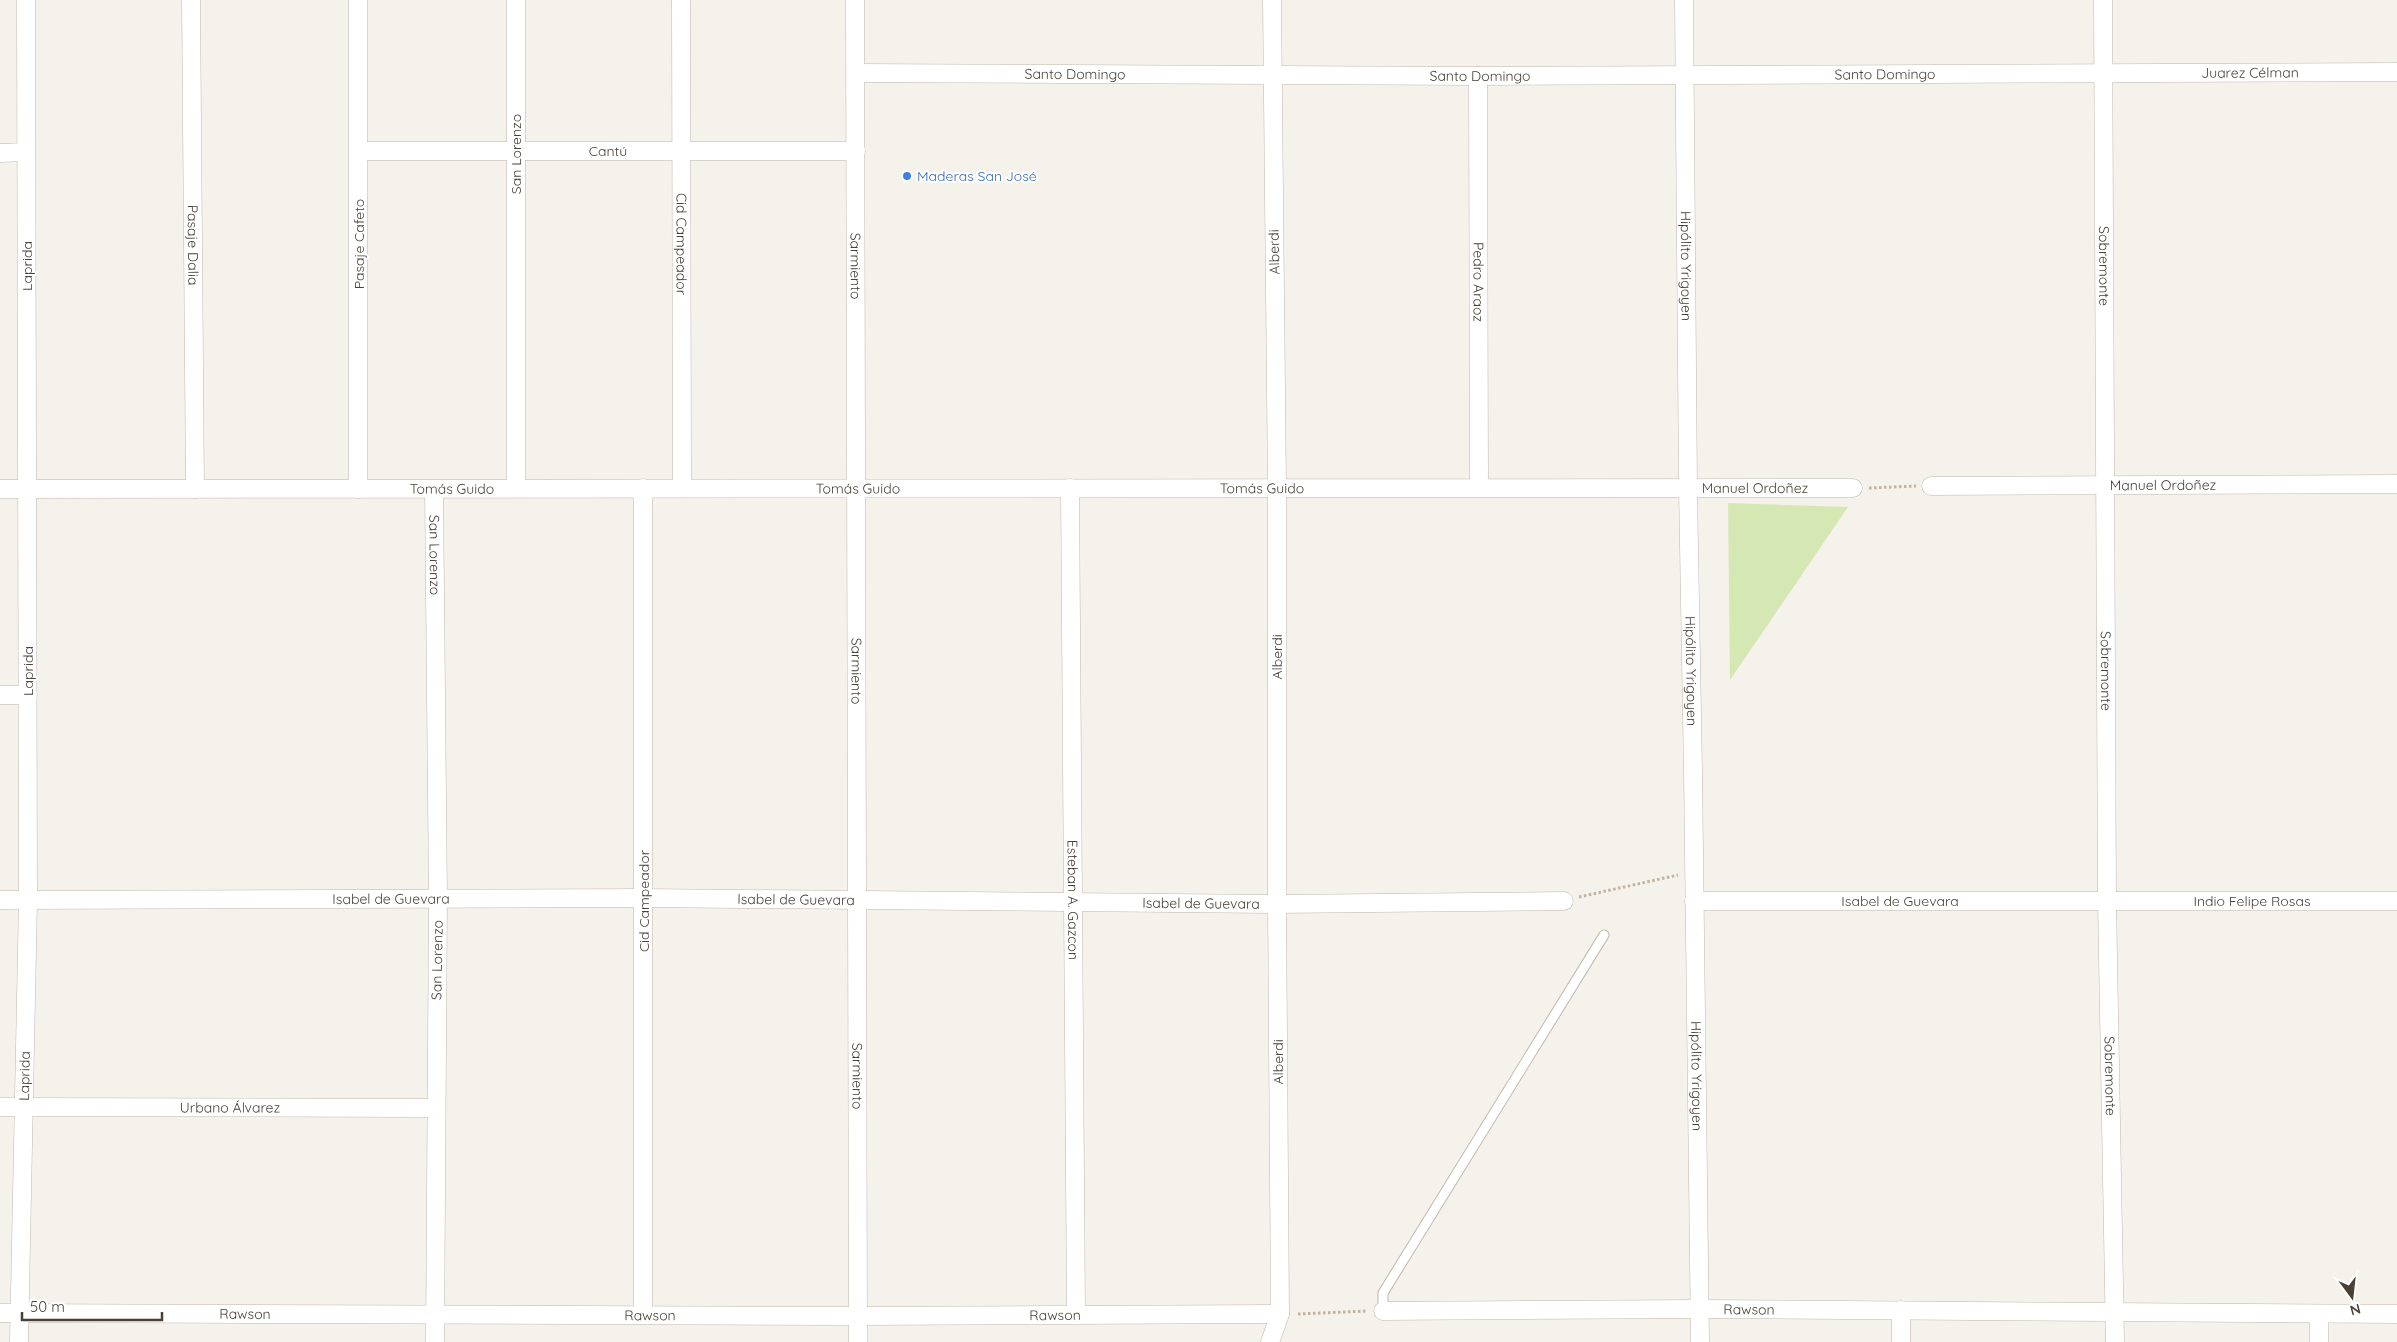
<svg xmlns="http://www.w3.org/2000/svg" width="2397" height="1342" viewBox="0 0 2397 1342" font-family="Quicksand,sans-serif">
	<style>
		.green { fill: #d5e8b4 }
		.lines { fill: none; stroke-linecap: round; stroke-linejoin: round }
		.service-casing { stroke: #c1b8ad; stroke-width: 11 }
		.minor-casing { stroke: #c1b8ad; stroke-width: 19 }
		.path { stroke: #c2b39e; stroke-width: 3; stroke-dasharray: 2.5 2.5; stroke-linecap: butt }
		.service { stroke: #fff; stroke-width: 9 }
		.minor { stroke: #fff; stroke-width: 18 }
		.shop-dot { fill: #3f7fe0; stroke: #fff; stroke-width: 2 }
		.labels { text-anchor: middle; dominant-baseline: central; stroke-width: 4; stroke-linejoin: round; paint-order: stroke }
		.street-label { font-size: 14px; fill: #494138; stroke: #fff }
		.shop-label { font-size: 14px; fill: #366cbe; stroke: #fff; text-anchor: start }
	</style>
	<rect width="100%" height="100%" fill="#f5f1eb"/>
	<polygon class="green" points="1728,503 1848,507 1730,680"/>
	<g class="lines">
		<g class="service-casing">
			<polyline id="service" points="1383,1311 1383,1293 1604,935"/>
		</g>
		<g class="minor-casing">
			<g id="minor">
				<path id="s1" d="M191,0L195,489"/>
				<path id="s2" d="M681,0L682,488"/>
				<path id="s3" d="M855,0L858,1342"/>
				<path id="s4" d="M1684,0L1688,489L1693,771L1700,1342"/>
				<path id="s5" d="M2103,0L2107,902L2115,1342"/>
				<path id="s6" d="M856,73L1478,76L2397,72"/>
				<path id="s7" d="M1478,76L1479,487"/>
				<path id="s8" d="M359,151H856"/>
				<polyline points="0,153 26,152"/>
				<path id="s9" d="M1931,486L2397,484"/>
				<polyline points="516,488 516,0"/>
				<path id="s10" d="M1070,488L1076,1314"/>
				<path id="s11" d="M0,489L1853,488"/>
				<polyline points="358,489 358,0"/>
				<path id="s12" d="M434,489L438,900L435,1342"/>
				<polyline points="0,695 28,695"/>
				<path id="s13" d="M0,900L644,898L1277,904L1564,901"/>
				<path id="s14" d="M1694,901H2397"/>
				<path id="s15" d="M0,1107L436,1108"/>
				<polyline points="1901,1310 1901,1342"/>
				<path id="s16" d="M1383,1311L1700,1309L2397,1314"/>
				<path id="s17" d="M0,1313L858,1316L1280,1314"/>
				<polyline points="643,1314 643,488"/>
				<path id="s18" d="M19,1342L28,900L26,0"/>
				<polyline points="1270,1342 1280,1314 1277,904 1277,488 1272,0"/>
				<polyline points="2319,1342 2319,1314"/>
			</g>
		</g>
		<g class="path">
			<polyline points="1869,488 1916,486"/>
			<polyline points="1579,897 1678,875"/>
			<polyline points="1298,1314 1367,1311"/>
		</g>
		<use href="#service" class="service"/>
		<use href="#minor" class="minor"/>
	</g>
	<circle class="shop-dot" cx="907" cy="176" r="5"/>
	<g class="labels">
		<g class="street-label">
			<text stroke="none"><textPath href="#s6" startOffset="1394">Juarez Célman</textPath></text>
			<text stroke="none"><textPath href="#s6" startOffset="219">Santo Domingo</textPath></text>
			<text stroke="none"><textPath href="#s6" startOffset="1029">Santo Domingo</textPath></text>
			<text stroke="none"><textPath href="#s6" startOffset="624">Santo Domingo</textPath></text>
			<text stroke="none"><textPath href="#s8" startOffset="249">Cantú</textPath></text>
			<text transform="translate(516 154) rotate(-90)">San Lorenzo</text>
			<text stroke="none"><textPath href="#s1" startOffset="245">Pasaje Dalia</textPath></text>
			<text transform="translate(359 244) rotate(-90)">Pasaje Cafeto</text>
			<text stroke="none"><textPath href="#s2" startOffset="244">Cid Campeador</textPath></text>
			<text transform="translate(1274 252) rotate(-91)">Alberdi</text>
			<text transform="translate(27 266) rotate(-90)">Laprida</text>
			<text stroke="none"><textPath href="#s3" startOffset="266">Sarmiento</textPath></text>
			<text stroke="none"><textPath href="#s4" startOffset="266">Hipólito Yrigoyen</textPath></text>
			<text stroke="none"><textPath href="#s5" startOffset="266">Sobremonte</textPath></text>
			<text stroke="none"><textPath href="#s7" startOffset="206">Pedro Araoz</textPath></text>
			<text stroke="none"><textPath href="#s9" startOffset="232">Manuel Ordoñez</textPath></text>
			<text stroke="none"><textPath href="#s11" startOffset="858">Tomás Guido</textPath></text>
			<text stroke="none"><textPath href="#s11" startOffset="1262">Tomás Guido</textPath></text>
			<text stroke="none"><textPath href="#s11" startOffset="452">Tomás Guido</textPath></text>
			<text stroke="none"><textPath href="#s11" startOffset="1755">Manuel Ordoñez</textPath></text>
			<text stroke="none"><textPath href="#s12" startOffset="66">San Lorenzo</textPath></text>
			<text transform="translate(1277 657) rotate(-90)">Alberdi</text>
			<text transform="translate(28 671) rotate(-90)">Laprida</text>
			<text stroke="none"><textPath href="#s3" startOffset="671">Sarmiento</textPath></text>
			<text stroke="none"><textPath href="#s4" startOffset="671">Hipólito Yrigoyen</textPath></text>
			<text stroke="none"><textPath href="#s5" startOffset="671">Sobremonte</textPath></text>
			<text stroke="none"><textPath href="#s13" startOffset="796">Isabel de Guevara</textPath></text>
			<text stroke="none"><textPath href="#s13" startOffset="391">Isabel de Guevara</textPath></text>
			<text transform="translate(644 901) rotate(-90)">Cid Campeador</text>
			<text stroke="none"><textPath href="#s10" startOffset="412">Esteban A. Gazcon</textPath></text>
			<text stroke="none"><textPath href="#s14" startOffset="206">Isabel de Guevara</textPath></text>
			<text stroke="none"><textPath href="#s14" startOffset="558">Indio Felipe Rosas</textPath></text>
			<text stroke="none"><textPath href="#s13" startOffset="1201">Isabel de Guevara</textPath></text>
			<text transform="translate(437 960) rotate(-89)">San Lorenzo</text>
			<text transform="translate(1278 1062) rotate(-90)">Alberdi</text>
			<text stroke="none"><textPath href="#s18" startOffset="266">Laprida</textPath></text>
			<text stroke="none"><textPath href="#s3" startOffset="1076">Sarmiento</textPath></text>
			<text stroke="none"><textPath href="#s4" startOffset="1076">Hipólito Yrigoyen</textPath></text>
			<text stroke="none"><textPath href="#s5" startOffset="1076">Sobremonte</textPath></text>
			<text stroke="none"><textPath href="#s15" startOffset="230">Urbano Álvarez</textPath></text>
			<text stroke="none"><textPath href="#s16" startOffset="366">Rawson</textPath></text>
			<text stroke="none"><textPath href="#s17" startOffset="245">Rawson</textPath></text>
			<text stroke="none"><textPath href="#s17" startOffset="1055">Rawson</textPath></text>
			<text stroke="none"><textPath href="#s17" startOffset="650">Rawson</textPath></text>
		</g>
		<g class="shop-label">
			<text x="917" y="176">Maderas San José</text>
		</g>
	</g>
	<g transform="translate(2352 1297) rotate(165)" stroke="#ffffff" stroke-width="4" paint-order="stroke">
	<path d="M0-4L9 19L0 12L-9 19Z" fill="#494138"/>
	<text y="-8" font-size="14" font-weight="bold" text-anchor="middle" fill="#494138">N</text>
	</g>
	<path d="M22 1312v8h140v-8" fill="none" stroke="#494138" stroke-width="2.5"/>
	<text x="30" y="1312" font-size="15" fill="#494138" stroke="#ffffff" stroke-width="4" paint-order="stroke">50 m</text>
</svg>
